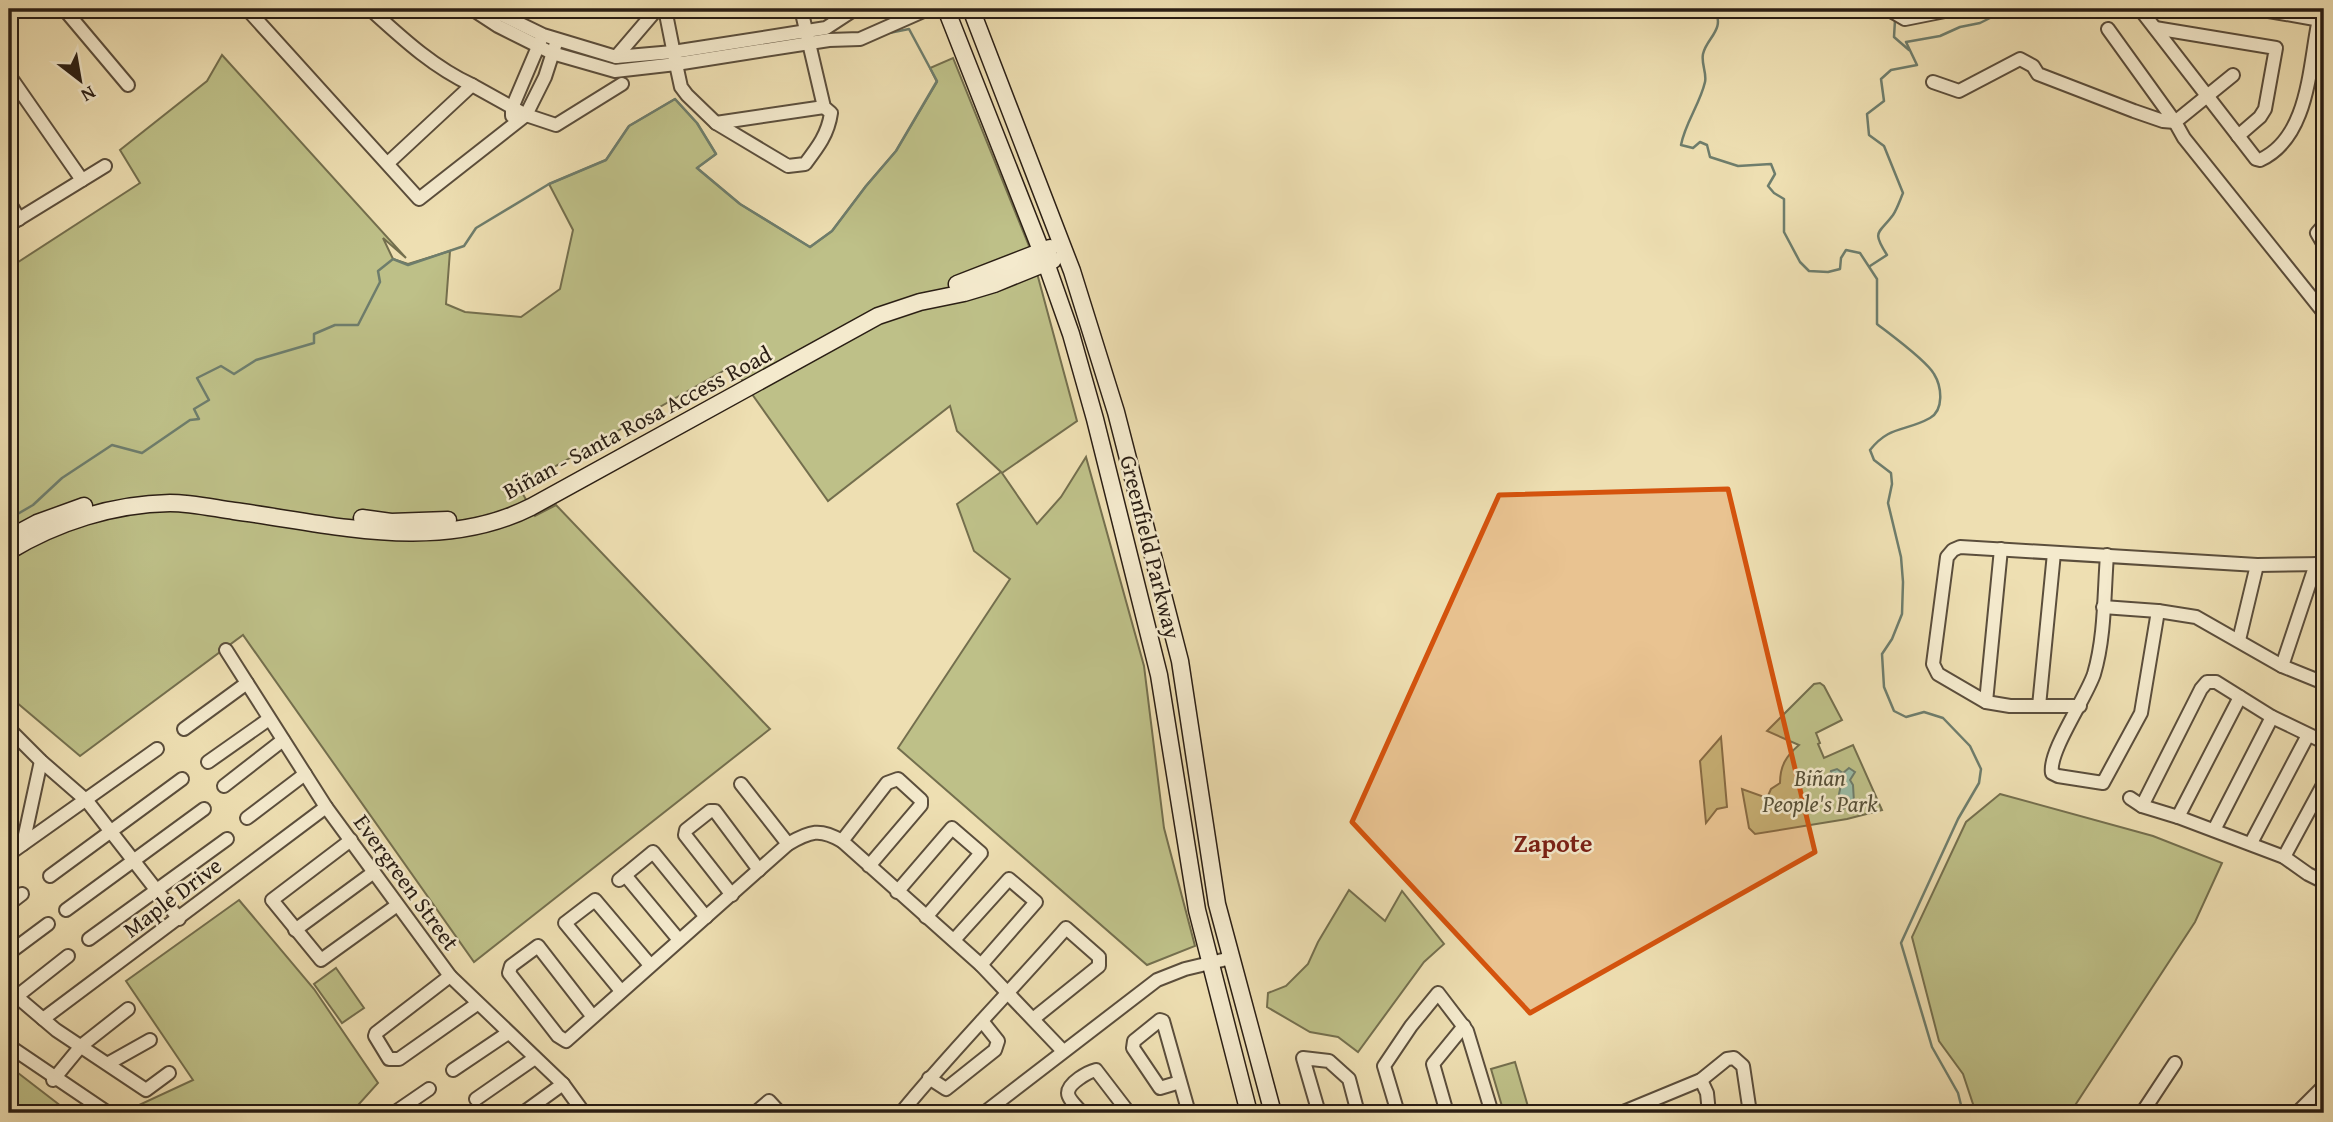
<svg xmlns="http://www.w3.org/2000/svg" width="2333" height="1122" viewBox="0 0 2333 1122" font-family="'Gentium Book Plus',serif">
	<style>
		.green { fill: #bec088; stroke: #746f4e; stroke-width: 2 }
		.water { fill: #9bbda7; stroke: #6e7d6c; stroke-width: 2 }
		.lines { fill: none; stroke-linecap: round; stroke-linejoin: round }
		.stream { stroke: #6e7d6c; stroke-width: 2.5 }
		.minor-casing { stroke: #5b4e3c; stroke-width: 16 }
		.secondary-casing { stroke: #2a1e14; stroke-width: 19 }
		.minor { stroke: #f4eacd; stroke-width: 12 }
		.secondary { stroke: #f4eacd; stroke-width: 16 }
		.marked { fill: #d5530d; fill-opacity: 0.2; stroke: #d5530d; stroke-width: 5; stroke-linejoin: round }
		.labels { text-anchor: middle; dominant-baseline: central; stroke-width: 5; stroke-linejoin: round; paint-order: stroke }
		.street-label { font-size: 23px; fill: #2a1e14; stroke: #f4eacd }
		.park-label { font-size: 23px; font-style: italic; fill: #564f37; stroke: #f4eacd }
		.quarter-label { font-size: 26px; font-weight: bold; fill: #7a1f14; stroke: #f4eacd }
	</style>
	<rect width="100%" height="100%" fill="#eedfb2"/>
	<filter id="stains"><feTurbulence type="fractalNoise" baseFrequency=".00286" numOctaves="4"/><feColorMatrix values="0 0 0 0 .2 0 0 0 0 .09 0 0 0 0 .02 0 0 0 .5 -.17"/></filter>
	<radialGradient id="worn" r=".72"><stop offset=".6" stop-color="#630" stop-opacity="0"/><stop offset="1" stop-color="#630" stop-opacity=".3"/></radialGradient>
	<g class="green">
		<polygon points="222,55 406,258 383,238 393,259 408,264 450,251 446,304 465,312 521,317 560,289 573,230 549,184 606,160 629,126 675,99 697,123 716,154 697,168 740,204 810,247 832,231 866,186 896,151 937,82 930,68 953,58 1031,251 1077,421 1002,473 1037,524 1061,497 1086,457 1144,666 1164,828 1195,946 1147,965 898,748 1010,579 974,551 957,504 1001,472 957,431 950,406 828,501 732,366 519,487 535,516 556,505 770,729 474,962 243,635 80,756 9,696 9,268 140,183 120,150 207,81"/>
		<path d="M1820,683L1824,686L1842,720L1816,733L1820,743L1818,744L1824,758L1853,745L1882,810L1847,819L1755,834L1749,828L1742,789L1767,798L1771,789L1780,783C1780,766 1786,756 1799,745L1767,731L1814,684Z"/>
		<polygon points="1721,737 1727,807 1717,809 1706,823 1700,761"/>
		<polygon points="2000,794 2153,836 2222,863 2195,922 2070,1113 1976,1113 1963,1074 1939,1041 1912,937 1966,822"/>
		<polygon points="1349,890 1385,921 1402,891 1444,944 1424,962 1358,1052 1338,1037 1310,1032 1267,1007 1268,993 1286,986 1308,964 1318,942"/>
		<polygon points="239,900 314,989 378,1083 351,1113 135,1113 139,1105 193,1080 126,981"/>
		<polygon points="336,968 364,1008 342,1023 314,984"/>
		<polygon points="1515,1062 1529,1110 1517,1113 1504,1113 1491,1069"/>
		<polygon points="9,1066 70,1113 9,1113"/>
	</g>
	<polygon class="water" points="1849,768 1855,772 1850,780 1853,785 1854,802 1843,809 1839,794 1841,785 1829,780 1831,771 1837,769 1843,773"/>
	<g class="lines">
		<g class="stream">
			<path d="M1715,9C1725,31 1707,37 1703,54C1701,64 1707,73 1705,82C1700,104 1685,123 1681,145L1693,148L1700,142L1707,145L1710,157L1738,166L1771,164L1775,174L1768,186L1774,193L1784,199V232L1800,262L1809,271L1828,272L1840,269L1841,258L1846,250L1860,253L1877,279V324C1891,335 1926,360 1934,374C1942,387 1944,410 1930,418C1905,432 1890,425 1870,450L1874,460L1891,473L1892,484L1888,503L1901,557L1903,582L1902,614L1892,639L1882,654L1884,687L1894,711L1906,717L1924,712L1943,718L1970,746L1981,769L1979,783L1958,819L1901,943L1932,1047L1958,1093L1963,1113"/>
			<polyline points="1867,9 1895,20 1894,37 1909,50"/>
			<path d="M1870,266L1887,255C1871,230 1879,234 1893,215C1897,209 1900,200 1903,193L1884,146L1869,135L1867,114L1884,101L1881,79L1891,70L1917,65L1906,42L1940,36L1960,27L1980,23L1996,15L2001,9"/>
			<polyline points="9,519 33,505 62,478 112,445 142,453 190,420 199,419 194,409 209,400 197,378 221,366 234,374 256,360 314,343 314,334 335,325 358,325 380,282 378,271 393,259 408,265 464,246 476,228 549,184 606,160 629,126 675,99 697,123 716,154 697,168 740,204 810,247 832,231 866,186 896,151 937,81 909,29 884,34"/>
		</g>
		<g class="minor-casing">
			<g id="minor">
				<polyline points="64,9 128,85"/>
				<polyline points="247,9 419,199 526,115 545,77 557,40"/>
				<path d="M370,9C402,38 433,67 472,85L388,163"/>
				<polyline points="472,9 498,26 552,53 615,71 676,64 829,40 860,39 928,9"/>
				<polyline points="490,9 543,35 616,57 673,52 826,28 855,9"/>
				<path d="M665,9L676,64L681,87L687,95L716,123L788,166L805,164C818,147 828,134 831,113L824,107L801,9"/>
				<polyline points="1888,9 1905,19 1955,9"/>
				<path d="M2140,9L2256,159L2260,160C2308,138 2309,70 2318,24L2315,19L2257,9"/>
				<polyline points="2155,28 2276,48 2265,109 2260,117 2238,136"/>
				<polyline points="616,57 657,9"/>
				<polyline points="9,75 82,180"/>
				<polyline points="2233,75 2175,122 2184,138 2324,313"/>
				<polyline points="1933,82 1959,91 2020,59 2033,66 2038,74 2134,111 2163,121 2175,122 2108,29"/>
				<polyline points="472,85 526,115 556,125 622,84"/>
				<polyline points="512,116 512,108 540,42"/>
				<polyline points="716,123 824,107"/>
				<polyline points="9,202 19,219"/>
				<polyline points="9,225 105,166"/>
				<polyline points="2324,225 2317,233 2324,245"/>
				<path d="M2107,555C2104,594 2105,637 2094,674C2086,698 2048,752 2052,773L2058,776L2103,783L2141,713L2158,611"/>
				<polyline points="2103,607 2158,611 2196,617 2282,666 2324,683"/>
				<polyline points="2239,640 2257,565"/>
				<polyline points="226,650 326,807 450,976 563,1084 584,1113"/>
				<polyline points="2282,666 2316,564"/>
				<polyline points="1986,702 2001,549"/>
				<polyline points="2039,706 2054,553"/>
				<polyline points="2080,706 2010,706 1986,702 1938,674 1933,664 1947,557 1953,550 1960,547 2257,565 2324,564"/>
				<polyline points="9,729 41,761 87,801 179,919"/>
				<polyline points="184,729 247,683"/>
				<polyline points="208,762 269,719"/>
				<polyline points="741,784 788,844"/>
				<polyline points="224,786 283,740"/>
				<polyline points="2130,798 2142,806 2178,817 2284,857 2308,874 2324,882"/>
				<polyline points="2142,806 2201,689 2207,682 2216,682 2272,717 2324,742"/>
				<polyline points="2178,817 2240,697"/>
				<polyline points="247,818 305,774"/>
				<polyline points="2214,830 2272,717"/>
				<polyline points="351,840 272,900 321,960 396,906"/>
				<polyline points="2251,843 2308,735"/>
				<polyline points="23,844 41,761"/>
				<polyline points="9,854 157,749"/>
				<polyline points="2284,857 2324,783"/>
				<polyline points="869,866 921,805 921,800 898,779 887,783 842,841 981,965 1063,1051"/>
				<polyline points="625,875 679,940"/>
				<polyline points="50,876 182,779"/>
				<polyline points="619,880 653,852 706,917"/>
				<polyline points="897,892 952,828 981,853 926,917"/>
				<polyline points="732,895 685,835 686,830 710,811 715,811 759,870"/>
				<polyline points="9,904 22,894"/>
				<polyline points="66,910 204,809"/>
				<polyline points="295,930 374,872"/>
				<polyline points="89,939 227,839"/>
				<polyline points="954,940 1009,879 1036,902 981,965"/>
				<polyline points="9,953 48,924"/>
				<polyline points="450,976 376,1033 375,1036 389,1059 399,1059 477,1004"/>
				<polyline points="9,990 56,1030 146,1090 169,1073"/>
				<polyline points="621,991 565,923 595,900 650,965"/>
				<polyline points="16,997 68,956"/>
				<path d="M593,1017L538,946L511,966L509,973L558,1036L566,1041L788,844C810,831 820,828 842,841"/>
				<polyline points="43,1019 326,807"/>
				<polyline points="9,1046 108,1113"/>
				<polyline points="109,1063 150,1040"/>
				<polyline points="453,1070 508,1033"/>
				<polyline points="929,1078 946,1089 995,1050 998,1041 982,1021"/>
				<polyline points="53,1080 81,1046 128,1009"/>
				<polyline points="1701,1080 1707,1093 1709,1113"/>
				<polyline points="1180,1082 1160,1088 1133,1048 1134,1041 1160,1020 1163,1021 1189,1113"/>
				<polyline points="476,1099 535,1058"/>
				<polyline points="394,1113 429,1089"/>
				<polyline points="523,1113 563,1084"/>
				<polyline points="755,1113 769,1101 780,1113"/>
				<path d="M901,1113C953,1049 1012,990 1066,928L1099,957V966L1033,1019"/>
				<polyline points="984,1113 1157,980 1185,969 1231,958"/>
				<path d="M1082,1113C1078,1108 1068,1099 1068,1093C1068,1083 1088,1072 1096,1070L1129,1113"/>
				<polyline points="1319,1113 1303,1058 1329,1061 1349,1079 1358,1113"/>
				<polyline points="1398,1113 1384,1066 1411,1026 1438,993 1467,1031 1492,1113"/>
				<polyline points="1447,1113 1433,1064 1464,1026"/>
				<polyline points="1621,1113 1701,1080 1727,1059 1734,1058 1743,1066 1750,1113"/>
				<polyline points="2142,1113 2175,1063"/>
				<polyline points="2297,1113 2324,1086"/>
			</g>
		</g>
		<g class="secondary-casing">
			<g id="secondary">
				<polyline points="946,9 1046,263 1071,334 1095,419 1159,675 1197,910 1249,1113"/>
				<polyline points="971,9 1072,271 1116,412 1180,661 1217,904 1273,1113"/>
				<polyline points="957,284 1050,248"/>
				<polyline points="362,518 391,522 448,520"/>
				<polyline points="9,538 37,523 84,506"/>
				<path d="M9,551C57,522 113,504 170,503C191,503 213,508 234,511C332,524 438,554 531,507L878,316L920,302L964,293L994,284L1053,260"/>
			</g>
		</g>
		<use href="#minor" class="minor"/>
		<use href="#secondary" class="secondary"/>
	</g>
	<path class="marked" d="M1728,489L1815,852L1530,1013L1352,822L1499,495Z"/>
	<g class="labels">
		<g class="street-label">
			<text transform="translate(637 422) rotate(-28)">Biñan - Santa Rosa Access Road</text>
			<text transform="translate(1151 547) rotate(76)">Greenfield Parkway</text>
			<text transform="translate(407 882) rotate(54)">Evergreen Street</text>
			<text transform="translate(172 897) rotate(-37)">Maple Drive</text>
		</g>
		<g class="park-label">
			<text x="1820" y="777">Biñan<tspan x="1820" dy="26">People's Park</tspan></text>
		</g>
		<g class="quarter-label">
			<text x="1553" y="842">Zapote</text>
		</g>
	</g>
	<rect width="2333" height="1122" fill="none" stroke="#eedfb2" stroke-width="35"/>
	<rect x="10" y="10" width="2312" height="1101" fill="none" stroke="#2a1e14" stroke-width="3.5"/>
	<rect x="18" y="18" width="2298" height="1087" fill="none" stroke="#2a1e14" stroke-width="2"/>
	<g transform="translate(80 80) rotate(149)" stroke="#f4eacd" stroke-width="5" paint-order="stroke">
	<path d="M0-5L12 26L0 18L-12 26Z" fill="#2a1e14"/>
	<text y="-10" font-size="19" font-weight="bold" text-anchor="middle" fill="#2a1e14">N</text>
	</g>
	<rect width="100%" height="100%" filter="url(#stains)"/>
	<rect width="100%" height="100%" fill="url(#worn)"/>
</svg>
